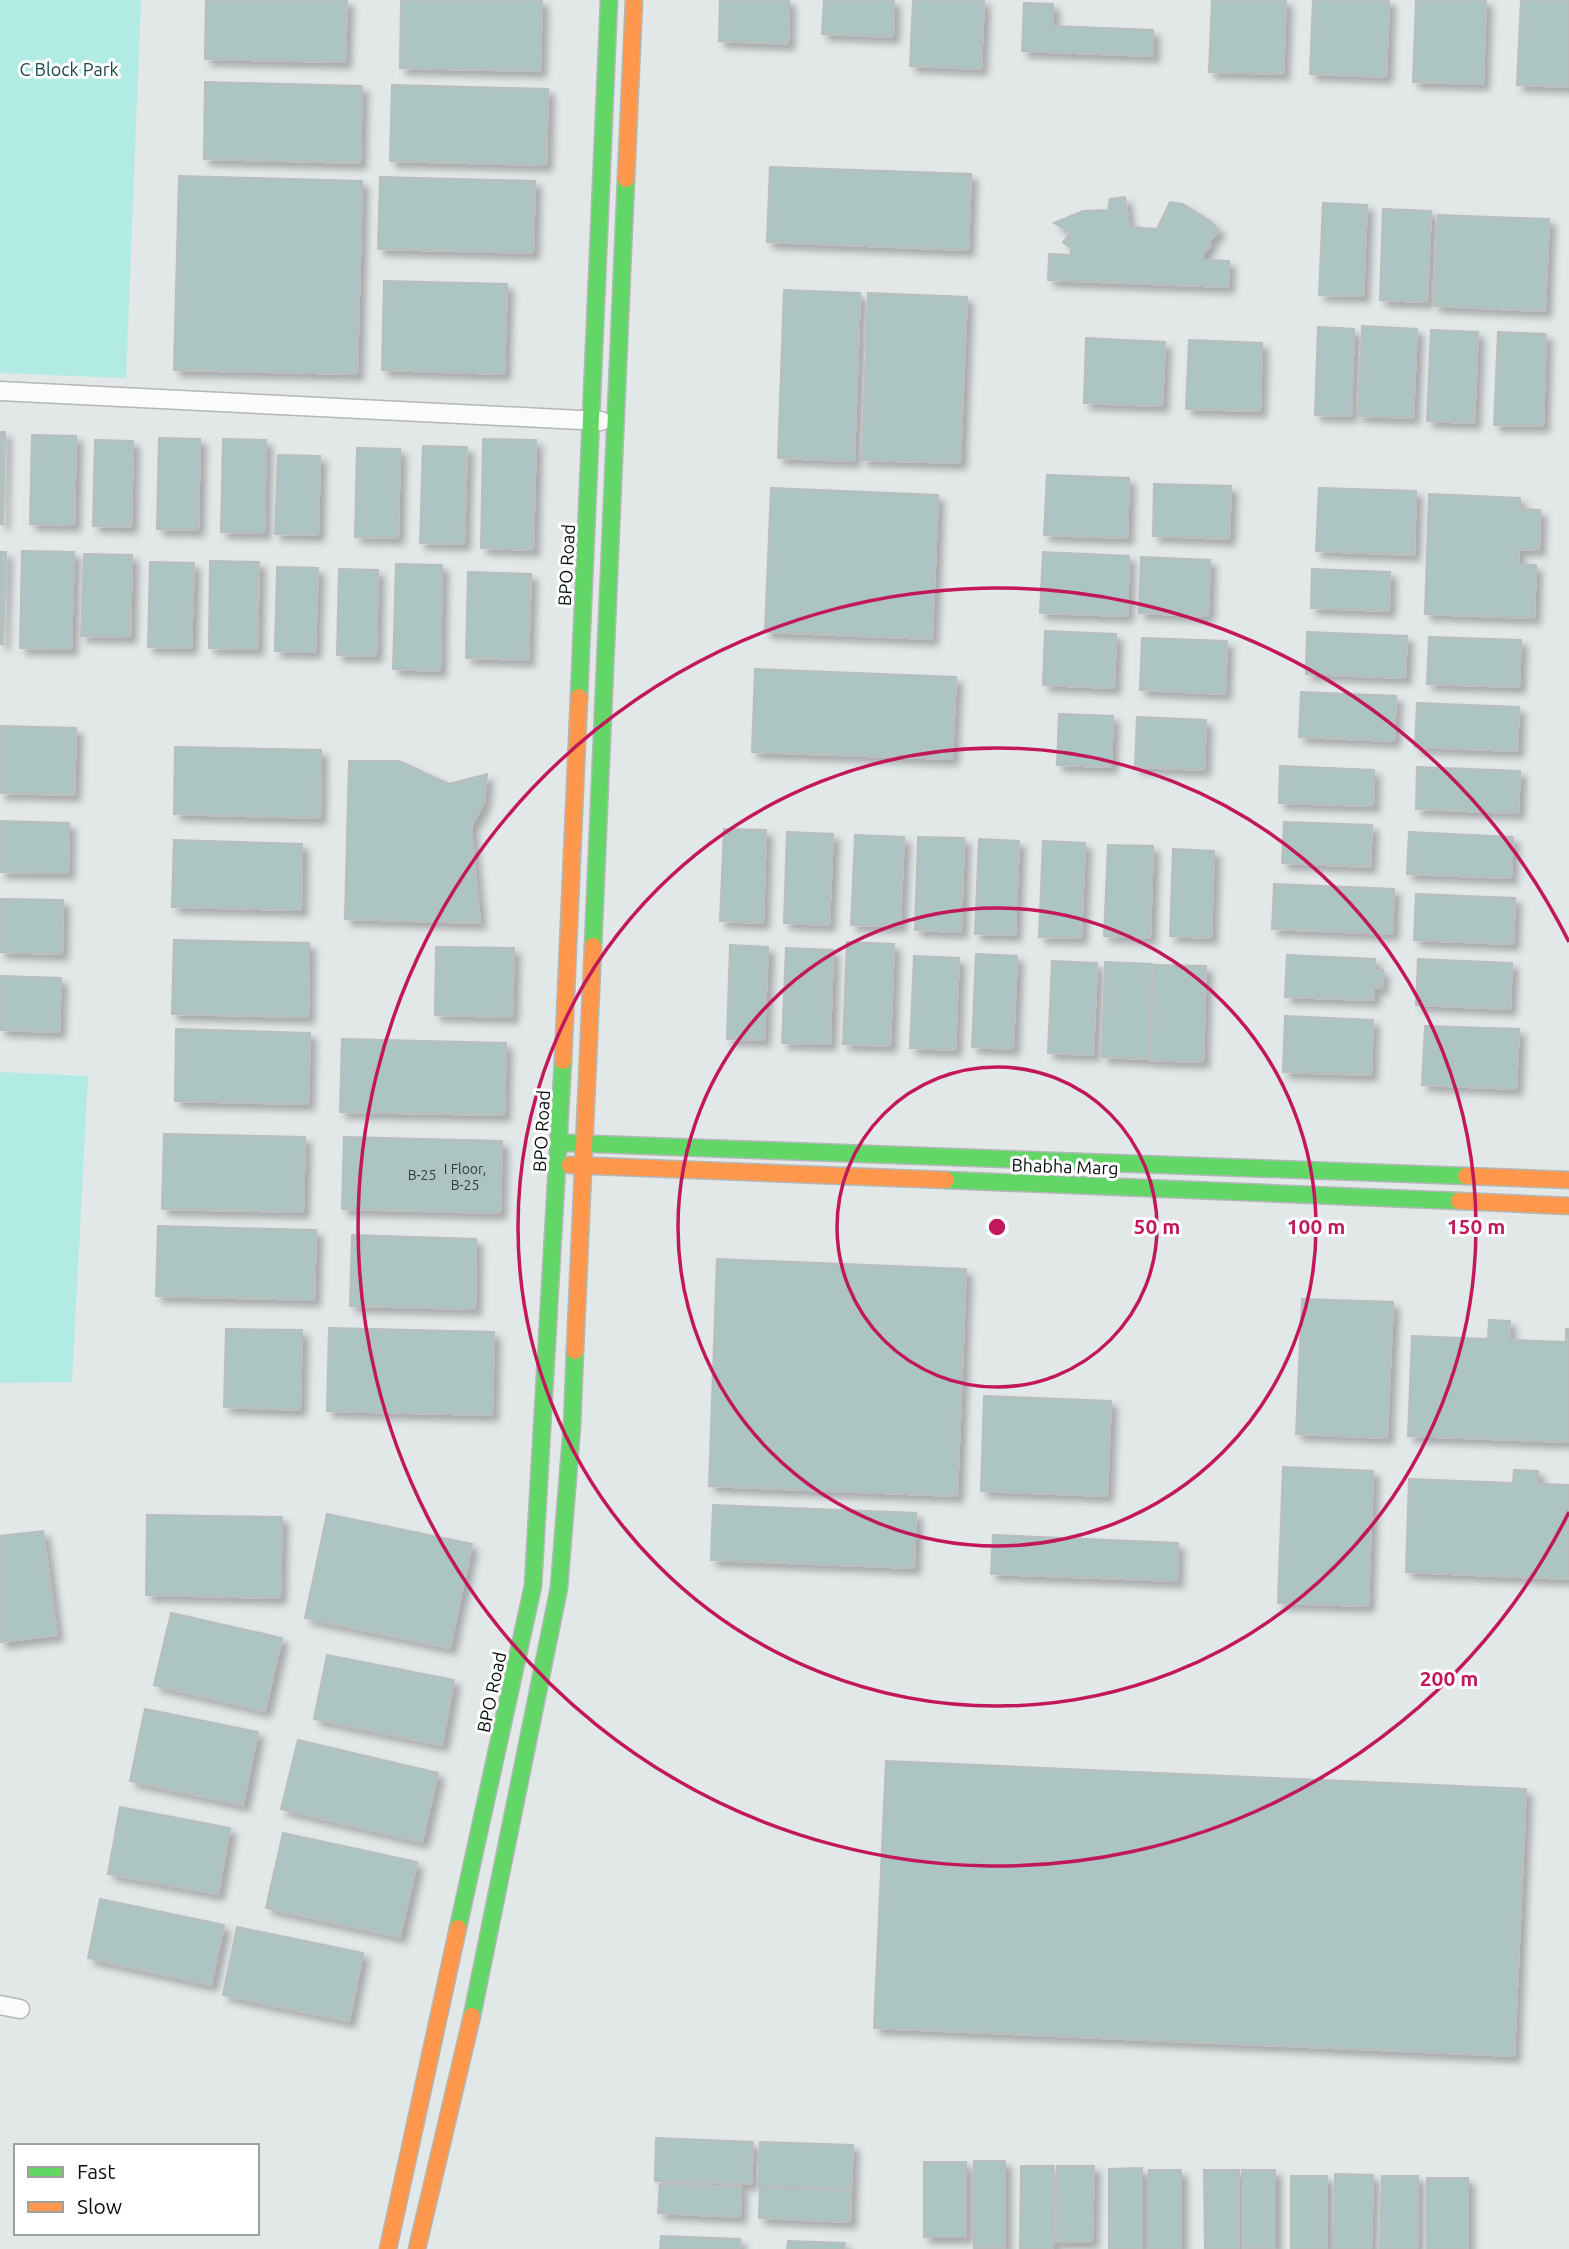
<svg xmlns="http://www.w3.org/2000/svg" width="1569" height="2249" viewBox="0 0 1569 2249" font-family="Ubuntu,sans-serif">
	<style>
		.green { fill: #b2ebe4 }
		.building { fill: #adc5c2; stroke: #b9bdbd; stroke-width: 2; filter: url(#shadow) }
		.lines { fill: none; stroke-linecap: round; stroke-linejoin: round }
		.street-casing { stroke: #b3b7b7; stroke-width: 21 }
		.fast-casing { stroke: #b3b7b7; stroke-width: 19 }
		.slow-casing { stroke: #b3b7b7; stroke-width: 19 }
		.street { stroke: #fbfbfb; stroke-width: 18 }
		.fast { stroke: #63d668; stroke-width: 16 }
		.slow { stroke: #ff974d; stroke-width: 16 }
		.ring { fill: none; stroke: #c2185b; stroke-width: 3.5 }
		.labels { text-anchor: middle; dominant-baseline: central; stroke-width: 6; stroke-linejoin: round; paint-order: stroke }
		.number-label { font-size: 14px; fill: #343c3c }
		.park-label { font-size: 18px; fill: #164943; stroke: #fff }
		.street-label { font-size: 18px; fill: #0c0f0f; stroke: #fff }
		.centre { fill: #c2185b; stroke: #fff; stroke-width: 3.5 }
		.ring-label { font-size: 21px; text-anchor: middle; font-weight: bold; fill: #c2185b; stroke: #fff; stroke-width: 6; stroke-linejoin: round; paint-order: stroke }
	</style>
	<defs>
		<filter id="shadow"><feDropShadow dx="6" dy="6" stdDeviation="3.5" flood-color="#0004"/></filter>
	</defs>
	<rect width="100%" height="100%" fill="#e2e7e7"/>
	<g class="green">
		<polygon points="0,0 141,0 126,378 0,373"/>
		<polygon points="0,1072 88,1076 72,1382 0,1383"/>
	</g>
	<g class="building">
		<polygon points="206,0 347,0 345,62 205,59"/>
		<polygon points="401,0 542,0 540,71 400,68"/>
		<polygon points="720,0 789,0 788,44 719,41"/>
		<polygon points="824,0 894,0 893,37 822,34"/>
		<polygon points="913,0 984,0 981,69 910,66"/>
		<polygon points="1212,0 1286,0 1283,74 1209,72"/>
		<polygon points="1313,0 1389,0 1386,77 1310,74"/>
		<polygon points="1416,0 1486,0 1483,84 1413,82"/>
		<polygon points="1521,0 1569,0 1569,87 1517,85"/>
		<polygon points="1024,3 1053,4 1053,26 1153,30 1153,56 1022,51"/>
		<polygon points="205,82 362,86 360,163 204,159"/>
		<polygon points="392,85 548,89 546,165 390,161"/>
		<polygon points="770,167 971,174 968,250 767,242"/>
		<polygon points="179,176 362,181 357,374 174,370"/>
		<polygon points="380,177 535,181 533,253 378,249"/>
		<polygon points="1125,197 1129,227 1157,229 1170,202 1183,204 1210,221 1219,231 1208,243 1210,246 1204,253 1204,260 1229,261 1228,287 1048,280 1049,254 1071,255 1071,248 1063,242 1071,233 1054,223 1083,211 1108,210 1110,199"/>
		<polygon points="1323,203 1367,205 1363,296 1319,295"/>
		<polygon points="1383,209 1431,211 1427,302 1380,300"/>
		<polygon points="1438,215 1549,219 1545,311 1434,306"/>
		<polygon points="384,281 507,284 504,374 382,370"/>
		<polygon points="784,290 860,293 854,461 778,458"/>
		<polygon points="868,293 967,297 960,463 862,460"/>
		<polygon points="1362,326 1417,329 1413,418 1358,416"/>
		<polygon points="1318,327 1354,329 1351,416 1315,415"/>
		<polygon points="1431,330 1478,332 1474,423 1427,421"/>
		<polygon points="1498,332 1546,334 1543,426 1494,425"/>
		<polygon points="1086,338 1165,342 1162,406 1084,403"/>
		<polygon points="1189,340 1262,343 1260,411 1186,409"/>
		<polygon points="0,432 5,432 3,524 0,524"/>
		<polygon points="32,435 76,436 74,525 30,524"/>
		<polygon points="159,438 200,439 198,530 157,529"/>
		<polygon points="223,439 266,440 264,533 221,532"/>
		<polygon points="483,439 536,440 533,550 481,548"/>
		<polygon points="95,440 133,441 131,527 93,526"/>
		<polygon points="423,446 467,447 464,544 420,543"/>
		<polygon points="357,448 400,449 398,538 355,537"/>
		<polygon points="278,455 320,456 318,535 275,534"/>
		<polygon points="1047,475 1129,478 1127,538 1044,535"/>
		<polygon points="1154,484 1231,486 1229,539 1153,536"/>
		<polygon points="771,488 938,495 932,639 765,632"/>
		<polygon points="1319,488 1416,491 1414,555 1316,551"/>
		<polygon points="1429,494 1520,498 1520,509 1540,510 1539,550 1519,549 1518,564 1536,565 1534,618 1425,614"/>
		<polygon points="22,551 74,552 71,649 20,648"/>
		<polygon points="0,552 6,552 3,644 0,644"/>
		<polygon points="1043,552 1129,556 1127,616 1040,613"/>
		<polygon points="84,554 132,555 130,637 81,636"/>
		<polygon points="1141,557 1210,560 1208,616 1139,613"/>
		<polygon points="210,561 259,562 257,649 209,648"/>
		<polygon points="150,562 194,563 191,648 148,647"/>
		<polygon points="396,564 442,565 440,671 393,669"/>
		<polygon points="277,567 318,568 315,652 275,651"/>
		<polygon points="339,569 378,570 376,656 337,655"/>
		<polygon points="1312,569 1390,572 1389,611 1311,608"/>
		<polygon points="468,572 531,574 528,660 466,658"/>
		<polygon points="1045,631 1116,634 1114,688 1043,685"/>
		<polygon points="1307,632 1407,636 1405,678 1306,674"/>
		<polygon points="1429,637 1521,640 1519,687 1427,684"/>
		<polygon points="1142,638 1227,641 1225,694 1140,690"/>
		<polygon points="755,669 956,677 952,759 752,752"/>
		<polygon points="1301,692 1396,696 1394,741 1299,737"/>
		<polygon points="1417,703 1519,707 1517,751 1415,747"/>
		<polygon points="1059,714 1113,716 1111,767 1057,765"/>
		<polygon points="1137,717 1206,720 1204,770 1135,767"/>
		<polygon points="0,726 76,728 74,795 0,793"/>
		<polygon points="175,747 321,750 320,818 174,814"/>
		<polygon points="349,761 399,761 449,784 487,774 484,803 471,827 480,923 345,919"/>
		<polygon points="1280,766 1374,770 1373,806 1279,803"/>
		<polygon points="1417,767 1520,771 1518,813 1416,809"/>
		<polygon points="0,821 69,823 68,873 0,872"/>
		<polygon points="1284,822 1372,825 1370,867 1282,863"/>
		<polygon points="724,829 766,830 763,923 720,921"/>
		<polygon points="787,832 833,834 829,925 784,923"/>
		<polygon points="1409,832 1513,837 1511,878 1407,874"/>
		<polygon points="855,835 904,837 900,926 851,925"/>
		<polygon points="918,837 964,838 961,932 915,930"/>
		<polygon points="979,839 1019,841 1015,935 975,934"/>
		<polygon points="174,840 302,844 301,910 172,907"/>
		<polygon points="1043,841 1085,843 1081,938 1039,937"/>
		<polygon points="1108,845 1153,846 1150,938 1104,936"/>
		<polygon points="1173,849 1214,851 1211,938 1170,936"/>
		<polygon points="1274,884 1394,889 1392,934 1272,929"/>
		<polygon points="1416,894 1515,898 1513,944 1414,940"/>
		<polygon points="0,899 63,900 62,954 0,952"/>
		<polygon points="174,940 309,943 308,1017 172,1014"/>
		<polygon points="847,942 894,944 890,1046 843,1044"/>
		<polygon points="730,945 768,947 764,1040 727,1039"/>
		<polygon points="436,947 514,948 512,1017 435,1015"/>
		<polygon points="786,948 833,950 830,1044 782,1043"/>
		<polygon points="976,954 1017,956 1013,1049 972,1047"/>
		<polygon points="1287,955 1375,959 1375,970 1383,970 1382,988 1374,987 1374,1000 1285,997"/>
		<polygon points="914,956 959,958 955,1050 910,1048"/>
		<polygon points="1418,959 1512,963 1510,1009 1416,1005"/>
		<polygon points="1052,961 1097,963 1093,1055 1048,1053"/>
		<polygon points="1105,962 1152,964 1148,1059 1102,1057"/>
		<polygon points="1154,965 1206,966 1203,1062 1150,1060"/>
		<polygon points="0,976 61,978 59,1032 0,1030"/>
		<polygon points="1285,1016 1373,1020 1371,1075 1283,1072"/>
		<polygon points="1425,1026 1519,1029 1516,1089 1422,1085"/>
		<polygon points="176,1029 310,1033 308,1104 175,1101"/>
		<polygon points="342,1039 506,1043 504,1115 340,1112"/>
		<polygon points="164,1134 305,1137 303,1212 162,1209"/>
		<polygon points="344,1137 502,1141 500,1213 342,1209"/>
		<polygon points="158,1226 316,1230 314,1300 156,1296"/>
		<polygon points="352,1235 476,1239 475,1309 350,1306"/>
		<polygon points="717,1259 966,1269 957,1496 709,1486"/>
		<polygon points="1302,1299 1393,1302 1387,1438 1296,1434"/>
		<polygon points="1489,1320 1510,1321 1509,1340 1566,1342 1566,1329 1569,1329 1569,1442 1408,1436 1412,1336 1488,1339"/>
		<polygon points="329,1328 494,1332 492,1415 327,1411"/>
		<polygon points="226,1329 302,1330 300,1410 224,1407"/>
		<polygon points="984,1396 1111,1401 1107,1496 981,1491"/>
		<polygon points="1283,1467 1373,1471 1368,1606 1278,1603"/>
		<polygon points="1514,1470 1538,1471 1538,1484 1569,1485 1569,1579 1406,1572 1409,1479 1513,1483"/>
		<polygon points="713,1505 916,1513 914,1568 711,1560"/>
		<polygon points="327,1514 472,1544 450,1648 305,1618"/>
		<polygon points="147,1515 282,1517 280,1598 146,1595"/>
		<polygon points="43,1531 57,1635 0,1642 0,1536"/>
		<polygon points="993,1535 1178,1543 1177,1581 991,1574"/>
		<polygon points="171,1613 282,1638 265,1711 154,1685"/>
		<polygon points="327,1655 454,1680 442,1745 314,1719"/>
		<polygon points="145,1709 258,1732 243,1805 130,1781"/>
		<polygon points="298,1740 438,1773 422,1842 281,1809"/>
		<polygon points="886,1761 1526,1789 1514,2056 874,2028"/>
		<polygon points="120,1807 230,1828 218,1894 108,1874"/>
		<polygon points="283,1833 417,1862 400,1937 266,1908"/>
		<polygon points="100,1899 224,1925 211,1985 88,1958"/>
		<polygon points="237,1927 363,1953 349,2021 223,1995"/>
		<polygon points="656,2138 753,2142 751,2184 655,2181"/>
		<polygon points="760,2142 853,2145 851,2189 758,2186"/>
		<rect x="974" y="2161" width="31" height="87"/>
		<rect x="924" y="2162" width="42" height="75"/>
		<polygon points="1021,2166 1054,2166 1053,2249 1020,2249"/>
		<polygon points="1057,2166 1094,2166 1092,2242 1056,2242"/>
		<polygon points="1142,2168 1142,2249 1109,2249 1109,2169"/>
		<rect x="1149" y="2170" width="32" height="79"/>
		<polygon points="1204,2170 1239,2170 1239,2249 1205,2249"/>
		<rect x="1242" y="2170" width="33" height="78"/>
		<polygon points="1335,2174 1373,2175 1371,2249 1334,2249"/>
		<rect x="1291" y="2176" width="36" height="73"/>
		<polygon points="1382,2176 1418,2176 1417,2249 1380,2249"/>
		<rect x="1427" y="2178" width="41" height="71"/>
		<polygon points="660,2184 741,2187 740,2217 658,2213"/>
		<polygon points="760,2187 851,2191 850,2222 759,2218"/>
		<polygon points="661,2236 740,2239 739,2249 660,2249"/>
		<polygon points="788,2241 845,2243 844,2249 787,2249"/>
	</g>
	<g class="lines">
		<g class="street-casing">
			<g id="street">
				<polyline points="0,391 601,421"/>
				<polyline points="0,2005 20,2009"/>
			</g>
		</g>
		<g class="fast-casing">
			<g id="fast">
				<polyline points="579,697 609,0"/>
				<polyline points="593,946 626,179"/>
				<polyline points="568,1143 1466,1176"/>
				<polyline points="946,1180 1459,1201"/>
				<polyline points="458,1928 533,1586 563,1061"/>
				<polyline points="472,2016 559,1588 572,1426 575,1351"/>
			</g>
		</g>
		<g class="slow-casing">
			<g id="slow">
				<polyline points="626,179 634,0"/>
				<polyline points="563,1061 579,697"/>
				<polyline points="570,1165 946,1180"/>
				<polyline points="1466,1176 1569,1180"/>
				<polyline points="1459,1201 1569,1206"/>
				<polyline points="575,1351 593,946"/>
				<polyline points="388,2249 458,1928"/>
				<polyline points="417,2249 472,2016"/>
			</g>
		</g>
		<use href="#street" class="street"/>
		<use href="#fast" class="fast"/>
		<use href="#slow" class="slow"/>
	</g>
	<g class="ring">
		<circle cx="997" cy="1227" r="160"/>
		<circle cx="997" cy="1227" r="319"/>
		<circle cx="997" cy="1227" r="479"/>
		<path d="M1569 1512A639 639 0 1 1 1569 942"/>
	</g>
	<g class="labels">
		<g class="number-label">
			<text x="465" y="1169">I Floor,<tspan x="465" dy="16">B-25</tspan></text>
			<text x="422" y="1175">B-25</text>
		</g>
		<g class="park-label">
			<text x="69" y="69">C Block Park</text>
		</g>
		<g class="street-label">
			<text transform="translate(566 565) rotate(-87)">BPO Road</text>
			<text transform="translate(541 1131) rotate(-87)">BPO Road</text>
			<text transform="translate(1065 1166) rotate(2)">Bhabha Marg</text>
			<text transform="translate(491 1692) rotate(-78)">BPO Road</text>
		</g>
	</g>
	<circle cx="997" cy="1227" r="10" class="centre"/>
	<g class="ring-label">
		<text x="1157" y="1234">50 m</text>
		<text x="1316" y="1234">100 m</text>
		<text x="1476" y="1234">150 m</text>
		<text x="1449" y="1686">200 m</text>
	</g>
	<rect x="14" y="2144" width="245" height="91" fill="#ffffff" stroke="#9e9f9f" stroke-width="2"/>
	<rect x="28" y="2167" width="35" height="10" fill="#63d668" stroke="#9e9f9f" stroke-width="2"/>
	<text x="77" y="2179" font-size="21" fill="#0c0f0f">Fast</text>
	<rect x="28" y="2202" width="35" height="10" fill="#ff974d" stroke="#9e9f9f" stroke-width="2"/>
	<text x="77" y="2214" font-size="21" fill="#0c0f0f">Slow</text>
</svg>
